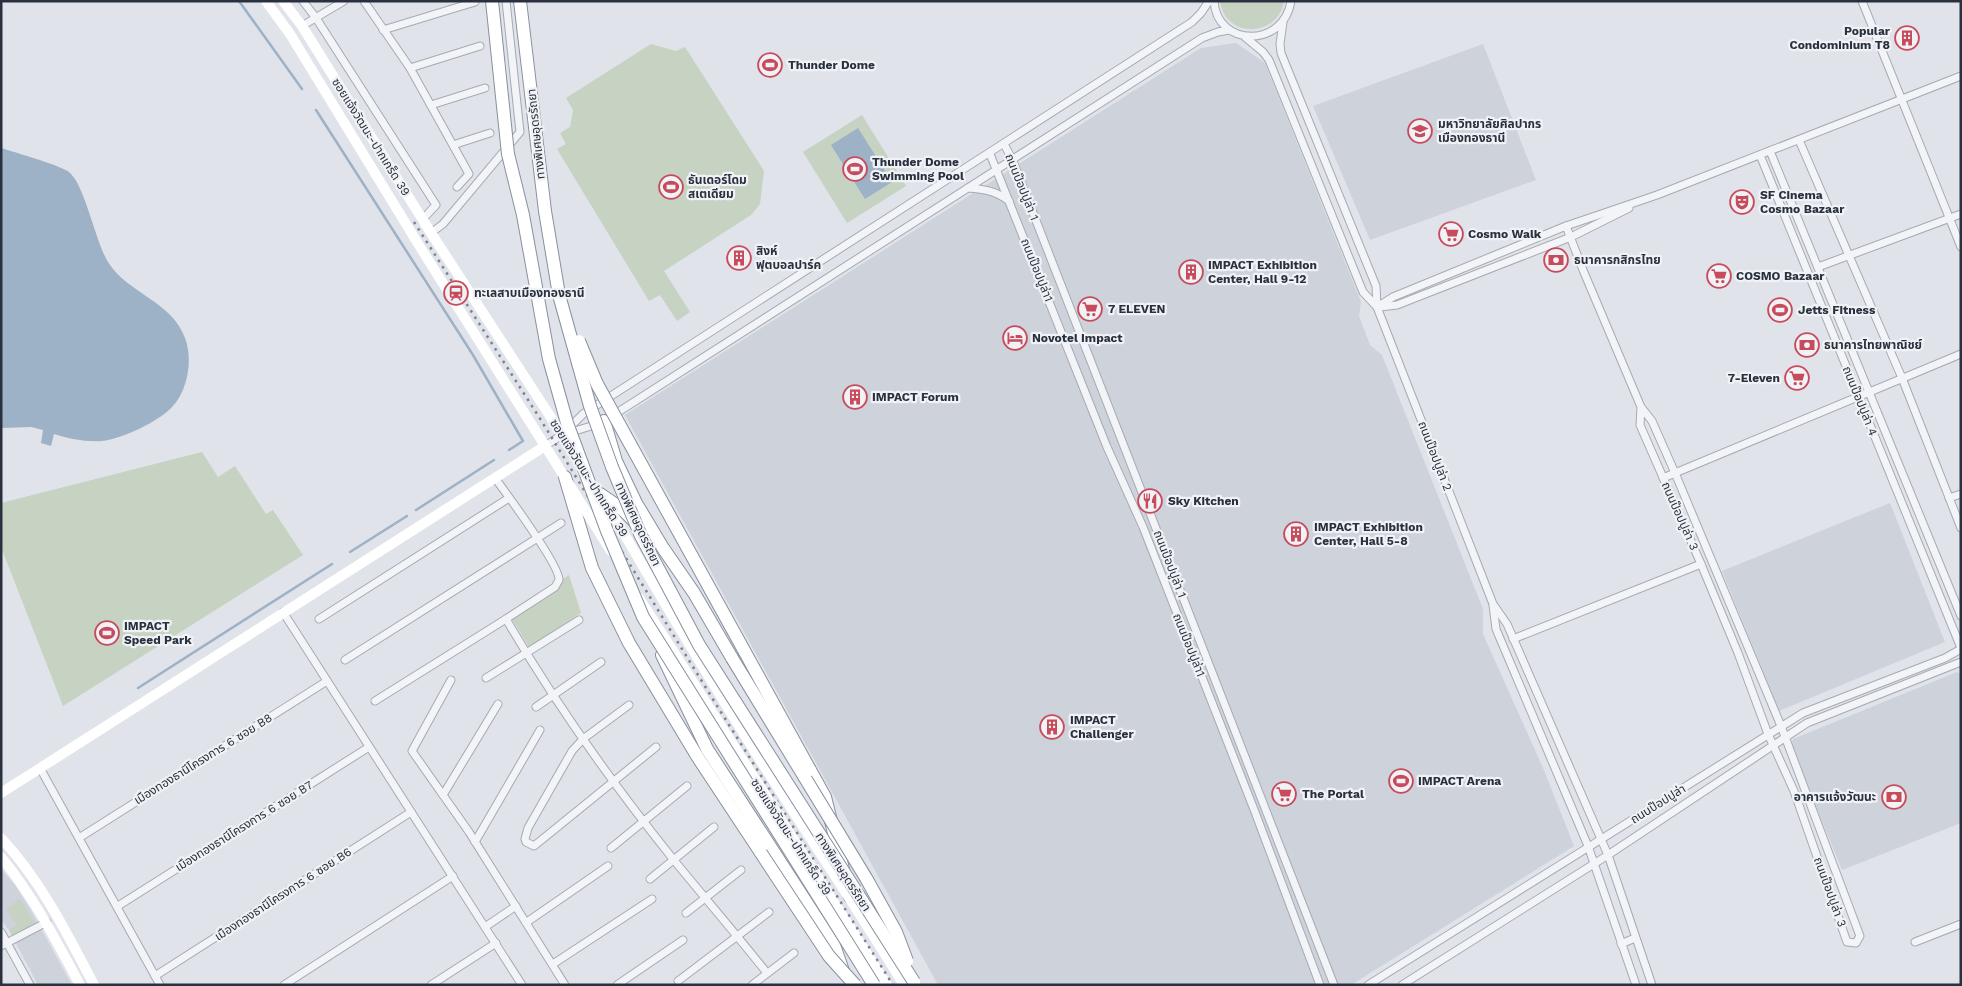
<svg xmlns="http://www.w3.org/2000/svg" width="1962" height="986" viewBox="0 0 1962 986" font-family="'Work Sans','Noto Sans Thai',sans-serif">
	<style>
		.built { fill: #ced2da }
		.green { fill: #c6d2c2 }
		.water { fill: #9db1c7 }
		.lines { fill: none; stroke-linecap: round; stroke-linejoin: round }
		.stream { stroke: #9db1c7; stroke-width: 2.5 }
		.street-casing { stroke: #a5aab3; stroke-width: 9 }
		.highway-casing { stroke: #88919e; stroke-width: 14 }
		.street { stroke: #f3f4f7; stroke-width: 7 }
		.secondary { stroke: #fff; stroke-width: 10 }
		.highway { stroke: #fff; stroke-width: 12 }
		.rail { stroke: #7a8391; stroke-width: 2.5; stroke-dasharray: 2.5 5; stroke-linecap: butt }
		.highway-bridge-casing { stroke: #88919e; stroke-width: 14; stroke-linecap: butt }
		.highway-bridge { stroke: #fff; stroke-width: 12 }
		.labels { text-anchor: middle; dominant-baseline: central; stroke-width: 4.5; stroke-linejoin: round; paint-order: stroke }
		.poi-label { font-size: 12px; font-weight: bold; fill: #29313f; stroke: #f0f2f6; text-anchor: start }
		.street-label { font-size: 12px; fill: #29313f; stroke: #f0f2f6 }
	</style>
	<rect width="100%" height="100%" fill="#e0e3e9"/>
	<g class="built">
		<polygon points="1236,43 1265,63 1361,302 1359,316 1370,345 1382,355 1483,609 1483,634 1543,768 1574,846 1351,985 938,985 625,415 1201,48"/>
		<polygon points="1483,44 1536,180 1370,240 1313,106"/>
		<polygon points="1890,503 1945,642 1779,711 1722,571"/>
		<polygon points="1957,672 1961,674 1961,823 1842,870 1791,745 1793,739"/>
		<polygon points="1,869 15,885 32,912 72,985 38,985 9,930 1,920"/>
	</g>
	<g class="green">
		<path d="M1220,1H1284C1278,38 1225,39 1220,1Z"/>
		<polygon points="651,44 676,51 685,47 764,171 760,204 751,215 664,271 690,312 677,321 660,295 649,301 557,149 566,144 560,133 570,127 573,110 566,98"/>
		<polygon points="862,115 906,186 847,223 803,152"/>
		<polygon points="202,452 218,477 235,466 266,514 273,510 303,555 63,706 1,547 1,503"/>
		<polygon points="569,575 581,613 529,647 509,614"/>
		<polygon points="20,899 37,927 14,939 9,930 17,925 6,909"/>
	</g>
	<g class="water">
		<polygon points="858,128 892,182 865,199 831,145"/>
		<path d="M1,148C14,152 62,166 69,172C85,185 95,241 108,262C128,294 172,301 185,338C193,359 188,389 173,406C160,421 122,439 102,441C85,442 70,439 54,434L51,446L41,443L43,430L31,427L1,428Z"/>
	</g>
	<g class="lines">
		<g class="stream">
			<polyline points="239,1 302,89"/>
			<polyline points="316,110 473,355 523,441 509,450"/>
			<polyline points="416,510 494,460"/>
			<polyline points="350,552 407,516"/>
			<polyline points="138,688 332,564"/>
		</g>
		<g class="street-casing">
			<g id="street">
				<polyline points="303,1 316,18 436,205 422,220"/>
				<polyline points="364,1 410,68 469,174 457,187"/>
				<path d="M1214,1C1217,48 1284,48 1291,1"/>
				<polyline points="1862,1 1961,247"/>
				<polyline points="1283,22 1280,44 1281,53 1376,286 1377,307 1493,604 1507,624 1608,855 1652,985"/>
				<polyline points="302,26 344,1"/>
				<polyline points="383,30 475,2"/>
				<polyline points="1245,37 1263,52 1269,60 1363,292 1377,307"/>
				<polyline points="410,68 480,46"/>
				<polyline points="431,105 485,88"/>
				<polyline points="1799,140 1902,378 1961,528"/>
				<polyline points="1004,144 1012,159 1334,985"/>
				<polyline points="453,145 490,133"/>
				<polyline points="1770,151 1961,616"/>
				<polyline points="990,154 1107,447 1143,527 1255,812 1320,985"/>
				<polyline points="1760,155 1961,648"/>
				<path d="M968,188C984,189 996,191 1009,201"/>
				<polyline points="1566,226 1583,270 1641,407 1652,421 1675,473 1781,726 1860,936 1856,943 1847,942 1794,791 1768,734 1738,653 1701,564 1640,425 1641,407"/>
				<polyline points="431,233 443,224 520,132 506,1"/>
				<polyline points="1818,267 1961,214"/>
				<polyline points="1377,307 1393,297 1566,226 1657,195 1961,76"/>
				<polyline points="1380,307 1397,305 1571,237 1629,208"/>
				<polyline points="612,416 1202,38 1218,32 1229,30"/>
				<polyline points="568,433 598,424"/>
				<polyline points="545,446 562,435 583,414 1192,22 1201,13 1209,1"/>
				<path d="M495,478C506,493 560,566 559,580C558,582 556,585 555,587L506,619C555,703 612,783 673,859C704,897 736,934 767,973"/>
				<polyline points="1663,478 1961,354"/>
				<polyline points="1949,498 1961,494"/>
				<polyline points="1493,605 1496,629 1588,846 1636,985"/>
				<polyline points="283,612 522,985"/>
				<polyline points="319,619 509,498"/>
				<polyline points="1513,639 1701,564"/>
				<polyline points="345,660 561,523"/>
				<polyline points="486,678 579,620"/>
				<polyline points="451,680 412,751 469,832 565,985"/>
				<polyline points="375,701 506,619"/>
				<polyline points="629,705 583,739 572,751 528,828 525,839 526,842 534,846 656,747"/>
				<polyline points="536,707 601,662"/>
				<polyline points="40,768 160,985"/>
				<polyline points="443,795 498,704"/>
				<polyline points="79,838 327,681"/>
				<polyline points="475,842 540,730"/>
				<polyline points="611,848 687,786"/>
				<polyline points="650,879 714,827"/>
				<polyline points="118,906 369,747"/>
				<polyline points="686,913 741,870"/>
				<polyline points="527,922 608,866"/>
				<polyline points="485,927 516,906"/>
				<polyline points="1,932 30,985"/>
				<polyline points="1915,942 1961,924"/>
				<polyline points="1621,944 1635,938"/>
				<polyline points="1,946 47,922"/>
				<polyline points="553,964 652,899"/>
				<polyline points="155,976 411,812"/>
				<polyline points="678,981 769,912"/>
				<polyline points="284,985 453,876"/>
				<polyline points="431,985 496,943"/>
				<polyline points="617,985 683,940"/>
				<polyline points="752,985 794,953"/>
				<polyline points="1368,985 1803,713 1945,658 1961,649"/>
				<polyline points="1402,985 1608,855 1807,723 1961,662"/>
			</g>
		</g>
		<g class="highway-casing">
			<g id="highway">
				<polyline points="520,1 545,211 559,295"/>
				<polyline points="604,421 616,461 636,503 663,548 694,593 732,658"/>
				<polyline points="565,477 592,568 629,643 697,756 761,853"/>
				<polyline points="600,494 622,509 635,522"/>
				<polyline points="662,655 707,749 834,945 843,971"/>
				<polyline points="810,770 825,797 850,897"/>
			</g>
		</g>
		<use href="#street" class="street"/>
		<g class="secondary">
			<polyline points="266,1 290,34 417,242 611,551"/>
			<polyline points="283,1 302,26 431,233 576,456"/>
			<path d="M602,496C653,584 705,672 759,758C807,834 857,908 904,985"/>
			<polyline points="639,598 887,985"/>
			<polyline points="1,793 545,446"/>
			<path d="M1,838C41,881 67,933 94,985"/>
			<path d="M1,857C33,896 56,940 80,985"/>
		</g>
		<use href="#highway" class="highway"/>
		<polyline class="rail" points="414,222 539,417 719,709 893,985"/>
		<g class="highway-bridge-casing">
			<g id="highway-bridge">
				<polyline points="492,1 508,154 523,215 549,359 567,423 607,531 643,617 874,985"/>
				<polyline points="559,295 590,406 612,467 641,536 699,645 914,982"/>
				<polyline points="579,341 597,384 810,770"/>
				<polyline points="732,658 866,878 896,932 907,961"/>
				<polyline points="761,853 829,956 855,985"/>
			</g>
		</g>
		<use href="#highway-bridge" class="highway-bridge"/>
	</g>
	<defs>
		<g id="building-ring" transform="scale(1.25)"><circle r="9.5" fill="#f0f2f6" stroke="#c84b5c" stroke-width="1.5"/><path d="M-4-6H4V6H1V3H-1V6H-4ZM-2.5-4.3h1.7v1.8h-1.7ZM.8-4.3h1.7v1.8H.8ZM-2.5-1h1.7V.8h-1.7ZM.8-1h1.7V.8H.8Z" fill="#c84b5c"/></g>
		<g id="stadium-ring" transform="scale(1.25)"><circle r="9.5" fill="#f0f2f6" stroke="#c84b5c" stroke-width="1.5"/><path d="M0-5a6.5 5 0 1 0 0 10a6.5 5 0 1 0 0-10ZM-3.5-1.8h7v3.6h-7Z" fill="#c84b5c"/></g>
		<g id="university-ring" transform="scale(1.25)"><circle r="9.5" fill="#f0f2f6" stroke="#c84b5c" stroke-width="1.5"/><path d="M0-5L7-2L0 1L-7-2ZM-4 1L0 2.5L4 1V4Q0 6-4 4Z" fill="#c84b5c"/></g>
		<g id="theatre-ring" transform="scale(1.25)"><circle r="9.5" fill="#f0f2f6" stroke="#c84b5c" stroke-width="1.5"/><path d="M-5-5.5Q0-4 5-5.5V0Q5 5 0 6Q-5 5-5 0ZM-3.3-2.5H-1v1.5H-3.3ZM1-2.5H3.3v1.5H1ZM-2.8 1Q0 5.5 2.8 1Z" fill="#c84b5c"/></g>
		<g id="supermarket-ring" transform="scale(1.25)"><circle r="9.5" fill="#f0f2f6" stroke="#c84b5c" stroke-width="1.5"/><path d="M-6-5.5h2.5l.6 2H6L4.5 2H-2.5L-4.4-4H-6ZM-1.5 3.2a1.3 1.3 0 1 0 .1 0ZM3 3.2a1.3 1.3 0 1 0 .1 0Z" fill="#c84b5c"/></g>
		<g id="bank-ring" transform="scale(1.25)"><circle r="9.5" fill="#f0f2f6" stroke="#c84b5c" stroke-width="1.5"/><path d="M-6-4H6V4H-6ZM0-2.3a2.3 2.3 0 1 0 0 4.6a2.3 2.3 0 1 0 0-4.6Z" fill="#c84b5c"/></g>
		<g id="station-ring" transform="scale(1.25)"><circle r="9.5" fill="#f0f2f6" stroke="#c84b5c" stroke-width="1.5"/><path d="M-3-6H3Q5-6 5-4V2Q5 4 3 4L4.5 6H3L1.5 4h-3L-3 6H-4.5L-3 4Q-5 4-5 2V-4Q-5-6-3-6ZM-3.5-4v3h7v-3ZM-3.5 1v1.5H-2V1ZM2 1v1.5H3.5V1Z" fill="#c84b5c"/></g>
		<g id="hotel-ring" transform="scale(1.25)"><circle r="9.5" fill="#f0f2f6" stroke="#c84b5c" stroke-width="1.5"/><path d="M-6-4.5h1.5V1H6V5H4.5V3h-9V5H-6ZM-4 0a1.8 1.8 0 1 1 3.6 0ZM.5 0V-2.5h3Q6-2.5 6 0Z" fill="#c84b5c"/></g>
		<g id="restaurant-ring" transform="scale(1.25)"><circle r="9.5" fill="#f0f2f6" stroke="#c84b5c" stroke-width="1.5"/><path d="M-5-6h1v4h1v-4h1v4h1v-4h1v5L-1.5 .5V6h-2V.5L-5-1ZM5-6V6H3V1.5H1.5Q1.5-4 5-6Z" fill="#c84b5c"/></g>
	</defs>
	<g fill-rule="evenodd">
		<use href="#building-ring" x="1907" y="38"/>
		<use href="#stadium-ring" x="770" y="65"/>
		<use href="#university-ring" x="1420" y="131"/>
		<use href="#stadium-ring" x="855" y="169"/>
		<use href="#stadium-ring" x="671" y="187"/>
		<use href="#theatre-ring" x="1742" y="202"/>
		<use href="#supermarket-ring" x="1451" y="234"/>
		<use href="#building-ring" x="739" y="258"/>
		<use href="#bank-ring" x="1556" y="260"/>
		<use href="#building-ring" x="1191" y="272"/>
		<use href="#supermarket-ring" x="1719" y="276"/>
		<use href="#station-ring" x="456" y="293"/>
		<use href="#supermarket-ring" x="1090" y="309"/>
		<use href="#stadium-ring" x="1780" y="310"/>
		<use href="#hotel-ring" x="1015" y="338"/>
		<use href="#bank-ring" x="1807" y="345"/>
		<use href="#supermarket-ring" x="1797" y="378"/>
		<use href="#building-ring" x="855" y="397"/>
		<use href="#restaurant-ring" x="1150" y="501"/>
		<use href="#building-ring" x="1296" y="534"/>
		<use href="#stadium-ring" x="107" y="633"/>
		<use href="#building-ring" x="1052" y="727"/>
		<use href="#stadium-ring" x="1401" y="781"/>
		<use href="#supermarket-ring" x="1284" y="794"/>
		<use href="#bank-ring" x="1894" y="797"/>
	</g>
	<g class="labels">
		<g class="poi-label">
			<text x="1890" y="31" text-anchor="end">Popular<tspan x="1890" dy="14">Condominium T8</tspan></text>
			<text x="788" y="65">Thunder Dome</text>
			<text x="1438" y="124">มหาวิทยาลัยศิลปากร<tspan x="1438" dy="14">เมืองทองธานี</tspan></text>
			<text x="872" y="162">Thunder Dome<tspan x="872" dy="14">Swimming Pool</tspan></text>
			<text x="688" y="180">ธันเดอร์โดม<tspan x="688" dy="14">สเตเดียม</tspan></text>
			<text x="1760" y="195">SF Cinema<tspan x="1760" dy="14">Cosmo Bazaar</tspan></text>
			<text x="1468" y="234">Cosmo Walk</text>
			<text x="756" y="251">สิงห์<tspan x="756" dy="14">ฟุตบอลปาร์ค</tspan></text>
			<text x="1574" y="260">ธนาคารกสิกรไทย</text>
			<text x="1208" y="265">IMPACT Exhibition<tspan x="1208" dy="14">Center, Hall 9-12</tspan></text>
			<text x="1736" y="276">COSMO Bazaar</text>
			<text x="474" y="293">ทะเลสาบเมืองทองธานี</text>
			<text x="1108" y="309">7 ELEVEN</text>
			<text x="1798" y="310">Jetts Fitness</text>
			<text x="1032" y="338">Novotel Impact</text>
			<text x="1824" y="345">ธนาคารไทยพาณิชย์</text>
			<text x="1780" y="378" text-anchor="end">7-Eleven</text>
			<text x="872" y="397">IMPACT Forum</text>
			<text x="1168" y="501">Sky Kitchen</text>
			<text x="1314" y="527">IMPACT Exhibition<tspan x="1314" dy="14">Center, Hall 5-8</tspan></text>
			<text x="124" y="626">IMPACT<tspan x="124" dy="14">Speed Park</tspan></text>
			<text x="1070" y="720">IMPACT<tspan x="1070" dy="14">Challenger</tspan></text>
			<text x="1418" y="781">IMPACT Arena</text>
			<text x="1302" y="794">The Portal</text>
			<text x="1876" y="797" text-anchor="end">อาคารแจ้งวัฒนะ</text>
		</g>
		<g class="street-label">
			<text transform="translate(536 134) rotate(-96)">ทางพิเศษอุดรรัถยา</text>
			<text transform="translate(371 137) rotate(58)">ซอยแจ้งวัฒนะ-ปากเกร็ด 39</text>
			<text transform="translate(1022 187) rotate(68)">ถนนป๊อปปูล่า 1</text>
			<text transform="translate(1037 270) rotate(68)">ถนนป๊อปปูล่า1</text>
			<text transform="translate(1860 401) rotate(68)">ถนนป๊อปปูล่า 4</text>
			<text transform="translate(1435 456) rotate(69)">ถนนป๊อปปูล่า 2</text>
			<text transform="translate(589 478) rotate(58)">ซอยแจ้งวัฒนะ-ปากเกร็ด 39</text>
			<text transform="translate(1680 516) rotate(66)">ถนนป๊อปปูล่า 3</text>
			<text transform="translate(638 524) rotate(65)">ทางพิเศษอุดรรัถยา</text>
			<text transform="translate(1170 564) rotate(69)">ถนนป๊อปปูล่า 1</text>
			<text transform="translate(1189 645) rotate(68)">ถนนป๊อปปูล่า1</text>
			<text transform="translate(203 759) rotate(-32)">เมืองทองธานีโครงการ 6 ซอย B8</text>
			<text transform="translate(1658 804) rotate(-32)">ถนนป๊อปปูล่า</text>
			<text transform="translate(244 826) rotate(-32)">เมืองทองธานีโครงการ 6 ซอย B7</text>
			<text transform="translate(791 837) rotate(57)">ซอยแจ้งวัฒนะ-ปากเกร็ด 39</text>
			<text transform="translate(843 872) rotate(57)">ทางพิเศษอุดรรัถยา</text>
			<text transform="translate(1830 892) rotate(70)">ถนนป๊อปปูล่า 3</text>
			<text transform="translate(283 894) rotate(-33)">เมืองทองธานีโครงการ 6 ซอย B6</text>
		</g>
	</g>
	<rect width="1962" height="986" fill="none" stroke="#29313f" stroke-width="5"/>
</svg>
